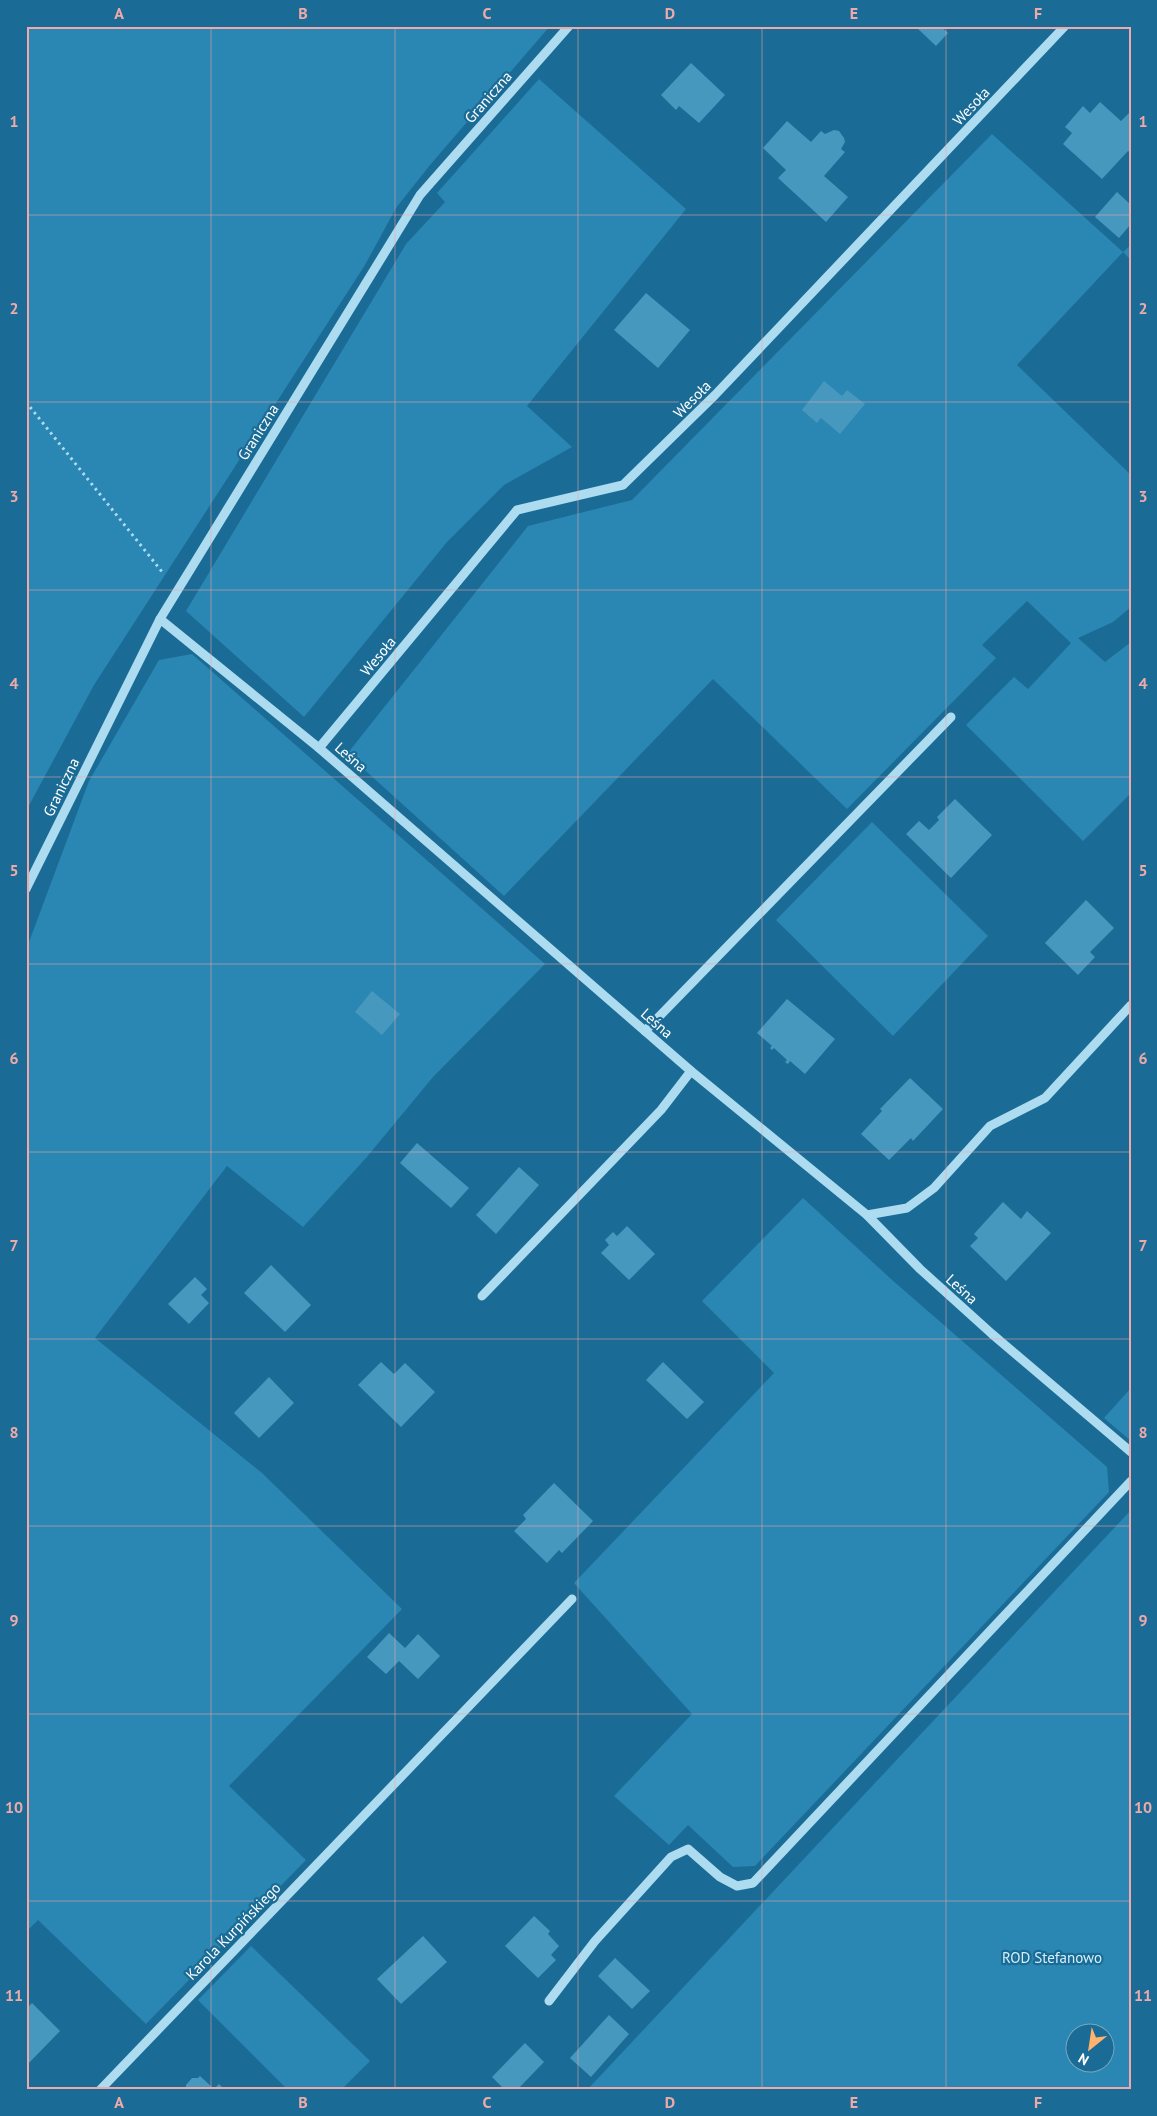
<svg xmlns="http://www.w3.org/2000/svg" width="1157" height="2116" viewBox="0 0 1157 2116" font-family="'PT Sans',sans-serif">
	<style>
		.green { fill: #2a86b2; fill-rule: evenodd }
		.building { fill: #4798be }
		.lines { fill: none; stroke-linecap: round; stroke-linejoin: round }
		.path { stroke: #addbf0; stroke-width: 3; stroke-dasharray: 2.5 4; stroke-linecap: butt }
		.minor { stroke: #addbf0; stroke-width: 9 }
		.grid { fill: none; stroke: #efa9a9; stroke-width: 1; stroke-opacity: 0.55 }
		.labels { text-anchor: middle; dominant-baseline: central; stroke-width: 4.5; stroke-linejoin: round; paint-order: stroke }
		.street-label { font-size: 15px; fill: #fff; stroke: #1a6c96 }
		.park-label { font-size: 15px; fill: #d4effb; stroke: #1a6c96 }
		.neatline { fill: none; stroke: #efa9a9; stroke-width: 2 }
		.grid-label { font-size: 16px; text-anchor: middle; font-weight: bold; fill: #efa9a9 }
	</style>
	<rect width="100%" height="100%" fill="#1a6c96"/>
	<g class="green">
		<polygon points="26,26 550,26 430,165 396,208 365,265 94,685 26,811"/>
		<polygon points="539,79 686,209 527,406 572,447 504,485 447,542 304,717 186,611 406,244 445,202 437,193"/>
		<polygon points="992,134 1123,252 1131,245 1131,260 1123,252 1017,365 1131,475 1131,607 1113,622 1078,638 1105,662 1131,642 1131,793 1083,841 966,725 1014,677 1028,689 1071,643 1027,601 982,645 996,658 847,809 713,679 504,896 347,754 528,526 632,500"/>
		<polygon points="192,654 545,964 433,1077 366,1158 303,1227 227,1166 95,1338 262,1473 402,1609 229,1786 306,1860 146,2024 38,1920 26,1932 26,950 89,781 159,660"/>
		<polygon points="872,822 988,936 893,1036 776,920"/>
		<polygon points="803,1198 891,1279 1107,1467 1109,1492 755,1866 733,1867 688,1825 669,1845 614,1796 692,1714 574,1583 774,1373 702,1301"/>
		<polygon points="1131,1388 1131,1441 1104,1418"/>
		<path d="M1131,1510V2090H587ZM1074,2034H1104V2064H1074Z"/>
		<polygon points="251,1946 370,2061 341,2090 288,2090 198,2000"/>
	</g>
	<g class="building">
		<polygon points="915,26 940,26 948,33 936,46"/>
		<polygon points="691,63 725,95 699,123 679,106 676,110 661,95"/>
		<polygon points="1100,102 1121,121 1131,111 1131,153 1128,151 1102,179 1063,144 1072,133 1065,127 1083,106 1090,113"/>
		<polygon points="787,121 811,142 821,131 825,134 834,130 839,131 844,138 845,142 841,149 845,152 824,176 848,197 826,222 778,178 786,170 763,148"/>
		<polygon points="1117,192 1131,205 1131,224 1119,238 1095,217"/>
		<polygon points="646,293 690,330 658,368 614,330"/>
		<polygon points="824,381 842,396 847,390 865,404 840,434 821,418 817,423 802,410"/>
		<polygon points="955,799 992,835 951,878 906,834 919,821 929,830 939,820 937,817"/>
		<polygon points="1086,900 1114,928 1090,952 1095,957 1078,975 1045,943"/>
		<polygon points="372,991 400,1014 382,1035 355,1012"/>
		<polygon points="787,999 835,1039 805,1074 790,1061 788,1064 785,1062 787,1060 774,1048 772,1050 770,1048 772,1046 757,1033"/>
		<polygon points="910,1078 943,1109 913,1141 911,1138 889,1160 861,1134 882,1111 880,1109"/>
		<polygon points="417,1143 469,1188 451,1208 400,1163"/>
		<polygon points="519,1167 539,1185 496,1234 476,1215"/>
		<polygon points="1003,1202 1021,1219 1027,1211 1051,1233 1006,1281 970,1246 978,1238 974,1234"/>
		<polygon points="627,1226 655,1254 629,1280 601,1253 609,1245 605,1240 613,1232 617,1236"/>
		<polygon points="271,1265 311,1305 285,1332 244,1293"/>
		<polygon points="195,1277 207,1289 201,1295 209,1303 189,1324 168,1304"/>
		<polygon points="381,1362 394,1374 405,1363 435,1392 401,1427 358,1385"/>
		<polygon points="663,1362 704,1402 687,1419 646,1380"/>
		<polygon points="269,1377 294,1403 259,1438 234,1413"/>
		<polygon points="554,1483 593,1521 562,1553 559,1550 547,1563 514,1531 526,1519 523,1515"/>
		<polygon points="389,1633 405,1648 418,1634 440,1656 418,1679 399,1661 386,1674 367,1657"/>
		<polygon points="534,1916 550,1931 548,1934 559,1946 551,1955 556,1960 538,1978 505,1946"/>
		<polygon points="423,1936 447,1962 401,2004 377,1979"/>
		<polygon points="615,1958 650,1991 632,2009 598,1976"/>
		<polygon points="32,2003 60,2031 26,2066 26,2009"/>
		<polygon points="609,2015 629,2034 591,2077 570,2058"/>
		<polygon points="525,2043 544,2062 517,2090 505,2090 492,2077"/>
		<polygon points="200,2076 214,2089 219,2084 225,2090 186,2090 186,2085 192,2078 198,2078"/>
	</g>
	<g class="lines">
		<polyline class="path" points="26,402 163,573"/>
		<g class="minor">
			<polyline points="160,619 319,748 691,1071 867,1215 920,1269 992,1334 1131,1452"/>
			<polyline points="319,748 517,510 623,485 715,395 1065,26"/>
			<polyline points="26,889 160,619 420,195 569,26"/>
			<polyline points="645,1031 951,717"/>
			<polyline points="867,1215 907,1208 934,1188 990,1126 1045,1098 1131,1005"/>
			<polyline points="482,1296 661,1110 691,1071"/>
			<polyline points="549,2001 595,1941 671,1857 688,1849 720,1877 737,1886 753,1883 1131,1481"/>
			<polyline points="100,2090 572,1599"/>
		</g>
	</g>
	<path class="grid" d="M211,26V2090M395,26V2090M578,26V2090M762,26V2090M946,26V2090M26,215H1131M26,402H1131M26,590H1131M26,777H1131M26,964H1131M26,1152H1131M26,1339H1131M26,1526H1131M26,1714H1131M26,1901H1131"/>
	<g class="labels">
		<g class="street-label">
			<text transform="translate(488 97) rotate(-49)">Graniczna</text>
			<text transform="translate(971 106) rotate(-47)">Wesoła</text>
			<text transform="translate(692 399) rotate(-45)">Wesoła</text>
			<text transform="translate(258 432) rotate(-58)">Graniczna</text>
			<text transform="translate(378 656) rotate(-50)">Wesoła</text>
			<text transform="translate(351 757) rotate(41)">Leśna</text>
			<text transform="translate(61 787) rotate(-64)">Graniczna</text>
			<text transform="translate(657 1023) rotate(41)">Leśna</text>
			<text transform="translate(962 1289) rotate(42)">Leśna</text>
			<text transform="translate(233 1931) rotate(-46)">Karola Kurpińskiego</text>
		</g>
		<g class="park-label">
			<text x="1052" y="1957">ROD Stefanowo</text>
		</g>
	</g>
	<rect width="1157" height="2116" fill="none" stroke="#1a6c96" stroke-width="55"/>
	<g transform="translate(1090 2048) rotate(210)"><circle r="24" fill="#1a6c96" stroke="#76a7c0"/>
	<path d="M0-4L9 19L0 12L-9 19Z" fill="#ffb36c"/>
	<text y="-8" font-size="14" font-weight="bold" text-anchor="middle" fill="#ffffff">N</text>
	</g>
	<rect x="28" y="28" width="1102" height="2060" class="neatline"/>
	<g class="grid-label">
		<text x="119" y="19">A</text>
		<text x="303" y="19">B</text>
		<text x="487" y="19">C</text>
		<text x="670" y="19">D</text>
		<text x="854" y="19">E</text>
		<text x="1038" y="19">F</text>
		<text x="14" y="127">1</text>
		<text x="1143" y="127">1</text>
		<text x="14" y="314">2</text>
		<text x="1143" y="314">2</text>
		<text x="14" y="502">3</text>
		<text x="1143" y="502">3</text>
		<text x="14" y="689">4</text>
		<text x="1143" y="689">4</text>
		<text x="14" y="876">5</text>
		<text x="1143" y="876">5</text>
		<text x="14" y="1064">6</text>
		<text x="1143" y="1064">6</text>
		<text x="14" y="1251">7</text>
		<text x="1143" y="1251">7</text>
		<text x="14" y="1438">8</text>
		<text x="1143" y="1438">8</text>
		<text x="14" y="1626">9</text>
		<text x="1143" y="1626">9</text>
		<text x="14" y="1813">10</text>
		<text x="1143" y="1813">10</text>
		<text x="14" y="2001">11</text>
		<text x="1143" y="2001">11</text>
		<text x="119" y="2108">A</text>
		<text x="303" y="2108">B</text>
		<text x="487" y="2108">C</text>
		<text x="670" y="2108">D</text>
		<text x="854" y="2108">E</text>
		<text x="1038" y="2108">F</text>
	</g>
</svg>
